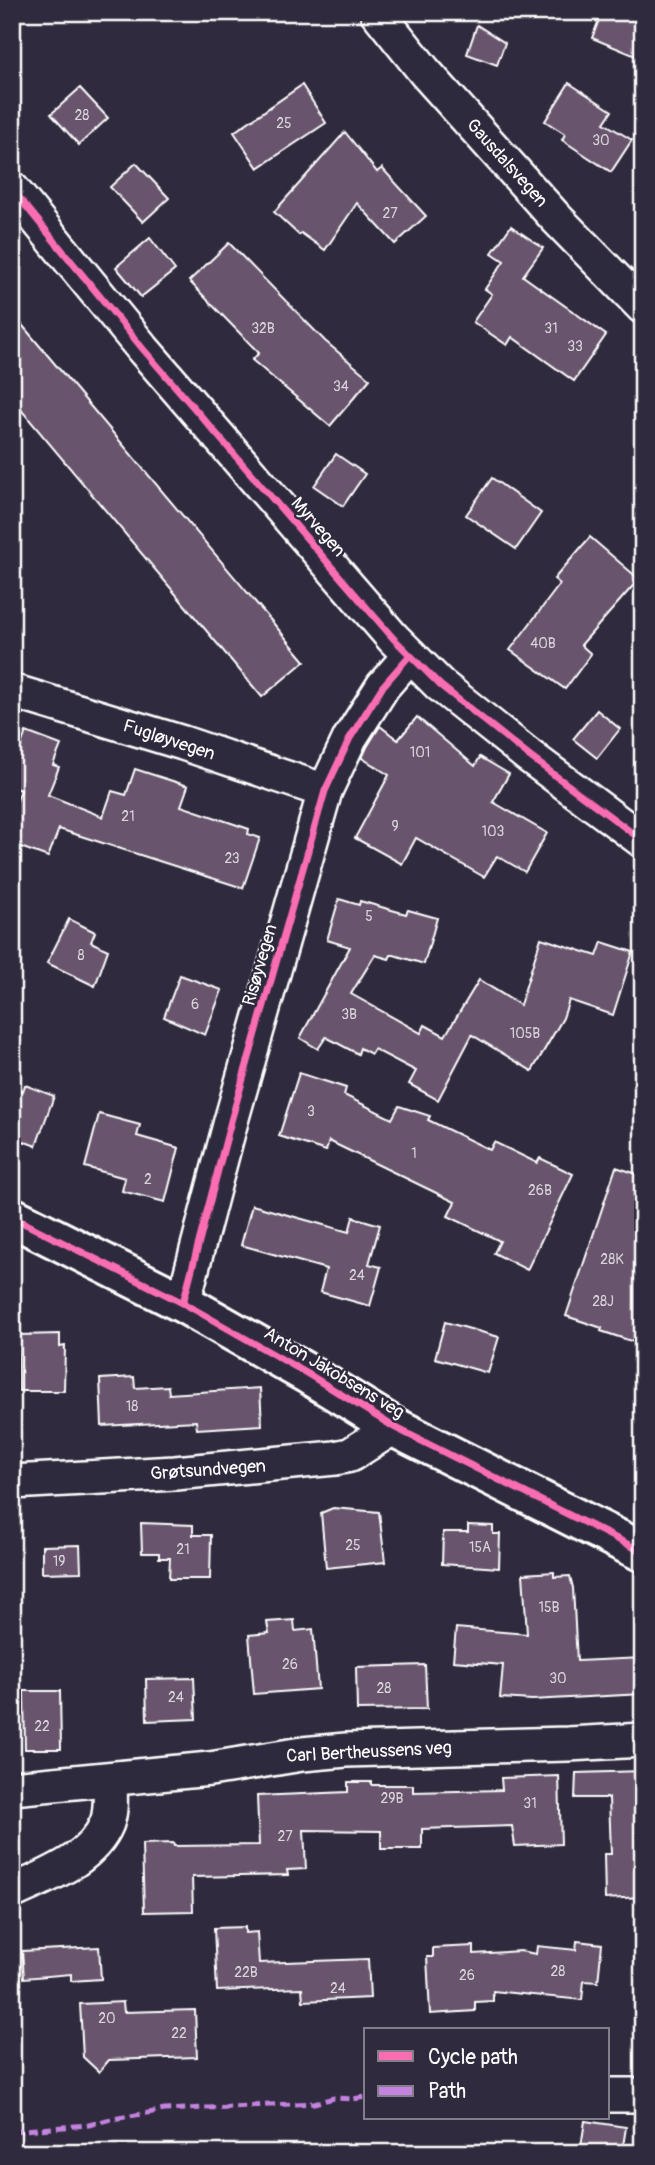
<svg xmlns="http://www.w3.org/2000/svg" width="655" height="2165" viewBox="0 0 655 2165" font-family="Pangolin,sans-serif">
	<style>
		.building { fill: #68556d; stroke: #fff; stroke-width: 2 }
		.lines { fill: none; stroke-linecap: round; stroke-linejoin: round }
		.street-casing { stroke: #fff; stroke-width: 38 }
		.secondary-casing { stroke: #fff; stroke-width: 44 }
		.street { stroke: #2f2a3d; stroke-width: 33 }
		.secondary { stroke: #2f2a3d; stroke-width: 38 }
		.quiet { stroke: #c483df; stroke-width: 5; stroke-dasharray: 10 5; stroke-linecap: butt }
		.cycleway-casing { stroke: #2f2a3d; stroke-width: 11 }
		.cycleway { stroke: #f96db3; stroke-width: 7 }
		.labels { text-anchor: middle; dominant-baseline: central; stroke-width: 5; stroke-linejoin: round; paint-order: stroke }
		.number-label { font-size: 14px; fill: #d9d4da }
		.street-label { font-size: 18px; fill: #fff; stroke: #2f2a3d }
	</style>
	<rect width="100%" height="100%" fill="#2f2a3d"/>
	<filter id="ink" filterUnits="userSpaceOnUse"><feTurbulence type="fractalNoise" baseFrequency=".0143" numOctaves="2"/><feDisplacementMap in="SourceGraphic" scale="14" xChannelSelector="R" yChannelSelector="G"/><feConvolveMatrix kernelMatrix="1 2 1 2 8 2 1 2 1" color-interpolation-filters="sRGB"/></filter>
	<g filter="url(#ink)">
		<g class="building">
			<polygon points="602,12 643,12 643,59 592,38"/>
			<polygon points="477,25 505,43 497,65 467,54"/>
			<polygon points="569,83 612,111 604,123 632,140 611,172 562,140 565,134 545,121"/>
			<polygon points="302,85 326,123 258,168 234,132"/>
			<polygon points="80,88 108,118 79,145 51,114"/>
			<polygon points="345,132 377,172 382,168 426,216 395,244 357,203 325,250 301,233 299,235 274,212"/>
			<polygon points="136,163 169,198 143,222 110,187"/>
			<polygon points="511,226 543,248 523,276 606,335 574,381 512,337 507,345 473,322 492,294 485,289 504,261 492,253"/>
			<polygon points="150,238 175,270 141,297 116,267"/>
			<polygon points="229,243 325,341 370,379 330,426 252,360 259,353 189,281"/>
			<polygon points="12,313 305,661 262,697 12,399"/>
			<polygon points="336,454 365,474 343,506 314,486"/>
			<polygon points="492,478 541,513 516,549 466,515"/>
			<polygon points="590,537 639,579 581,645 591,654 565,689 510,650 560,584 554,579"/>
			<polygon points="597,710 620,729 597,758 573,739"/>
			<polygon points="417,717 475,766 480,757 509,774 493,802 547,833 525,872 497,856 484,877 416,838 402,864 355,838 389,775 362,758 367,747 380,726 398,740"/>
			<polygon points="26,732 61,745 53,765 59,767 48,795 103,817 112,791 126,795 135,769 188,786 181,806 249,829 248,834 260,838 243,888 59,829 48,857 12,844 12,813 21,790 12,787 12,768"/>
			<polygon points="339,899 359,905 360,901 406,914 408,910 437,918 424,964 394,955 391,955 389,959 375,955 351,994 421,1033 425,1025 445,1036 479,980 520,1005 541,938 597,956 602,942 633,952 613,1015 569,1000 563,1018 532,1071 472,1035 438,1100 409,1084 416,1071 374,1049 371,1054 360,1048 358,1054 326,1037 318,1049 300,1038 350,947 327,940"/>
			<polygon points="69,919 95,932 91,942 108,950 95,986 47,963"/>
			<polygon points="180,975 222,990 205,1035 164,1017"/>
			<polygon points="299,1073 346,1088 344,1095 392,1119 399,1106 430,1116 428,1120 490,1150 494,1142 537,1163 540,1158 573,1174 527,1270 494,1253 500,1241 448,1216 455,1202 329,1141 326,1151 279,1136"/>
			<polygon points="25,1085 54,1096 36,1146 12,1137 12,1087 23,1091"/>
			<polygon points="99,1114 140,1125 137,1136 179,1148 165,1202 122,1191 125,1178 85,1167"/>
			<polygon points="616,1167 643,1176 643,1345 601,1331 602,1328 566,1316"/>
			<polygon points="252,1205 349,1232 353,1217 380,1225 369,1264 381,1267 370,1306 320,1292 326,1269 241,1245"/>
			<polygon points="445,1322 499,1337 488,1373 435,1358"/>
			<polygon points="60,1334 60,1347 65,1346 64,1391 19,1391 18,1335"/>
			<polygon points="134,1377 135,1388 168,1386 169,1394 260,1388 262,1425 197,1429 196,1421 102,1426 100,1379"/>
			<polygon points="333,1508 379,1512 385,1562 326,1568 321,1513"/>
			<polygon points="141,1523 193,1525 193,1535 211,1535 210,1579 169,1579 170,1558 159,1558 159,1553 142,1553"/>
			<polygon points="468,1525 493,1526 493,1534 500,1534 499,1568 442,1564 443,1532 468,1532"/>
			<polygon points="80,1545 81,1572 42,1573 42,1546"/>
			<polygon points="554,1572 554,1577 570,1576 573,1588 577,1661 643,1658 643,1694 532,1700 500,1698 503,1665 453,1661 456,1628 527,1634 523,1574"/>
			<polygon points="294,1620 295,1631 313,1629 318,1689 254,1694 249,1635 269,1633 267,1622"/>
			<polygon points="425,1665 427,1709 357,1710 356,1667"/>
			<polygon points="194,1678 196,1719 147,1721 146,1679"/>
			<polygon points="24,1691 60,1691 61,1749 25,1749"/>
			<polygon points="643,1771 643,1897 605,1899 604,1854 611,1854 609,1798 575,1798 576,1773"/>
			<polygon points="559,1776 561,1844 515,1846 512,1826 422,1829 422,1849 381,1849 381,1831 304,1830 306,1869 287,1870 288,1875 192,1877 193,1911 144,1912 142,1844 173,1843 174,1846 259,1845 257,1796 348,1792 348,1782 372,1782 372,1785 413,1785 413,1792 502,1790 501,1778"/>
			<polygon points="245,1927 245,1933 257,1932 259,1963 368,1959 370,1998 303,2001 302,1988 217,1991 214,1928"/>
			<polygon points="577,1941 602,1944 598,1982 584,1981 582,2000 493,1991 493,2001 475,2002 475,2011 430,2014 427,1957 433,1957 433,1948 474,1946 474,1954 520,1951 536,1954 537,1946 576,1950"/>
			<polygon points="99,1947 101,1979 71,1981 71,1974 24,1978 22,1951"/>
			<polygon points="123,2002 124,2012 195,2010 197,2057 109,2060 99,2072 83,2057 80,2004"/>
			<polygon points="585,2121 626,2127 622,2153 580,2153"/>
		</g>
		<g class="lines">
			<g class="street-casing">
				<g id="street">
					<polyline points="377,12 425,72 556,218 643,307"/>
					<polyline points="12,189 143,349 393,638 440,685 529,756 643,841"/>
					<polyline points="12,691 183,743 325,791"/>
					<polyline points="183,1303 231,1121 325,791 350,738 383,686 410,655"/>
					<polyline points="12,1482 175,1473 335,1458 350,1455 394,1427"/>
					<polyline points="12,1788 210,1769 302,1754 346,1750 568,1744 643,1740"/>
					<path d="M12,1892C46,1876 92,1860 107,1823C112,1809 110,1794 110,1779"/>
					<polyline points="608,2095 643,2095"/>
				</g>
			</g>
			<g class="secondary-casing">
				<polyline id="secondary" points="12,1217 183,1303 308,1374 394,1427 643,1552"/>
			</g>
			<use href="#street" class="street"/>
			<use href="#secondary" class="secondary"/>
			<polyline class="quiet" points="12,2131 89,2125 107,2120 165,2110 314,2103 334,2098 353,2099 366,2097"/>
			<g class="cycleway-casing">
				<g id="cycleway">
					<polyline points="12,189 143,349 393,638 440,685 529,756 643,841"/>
					<polyline points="12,1217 183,1303 308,1374 394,1427 643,1552"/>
					<polyline points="183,1303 231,1121 325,791 350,738 383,686 410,655"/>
				</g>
			</g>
			<use href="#cycleway" class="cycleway"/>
		</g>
	</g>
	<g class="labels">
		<g class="number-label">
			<text x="82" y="115">28</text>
			<text x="284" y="123">25</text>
			<text x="601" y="140">30</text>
			<text x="390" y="213">27</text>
			<text x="263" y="328">32B</text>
			<text x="551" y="328">31</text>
			<text x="575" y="346">33</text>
			<text x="341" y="386">34</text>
			<text x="543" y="643">40B</text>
			<text x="420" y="752">101</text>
			<text x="128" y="816">21</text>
			<text x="395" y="826">9</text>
			<text x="493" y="831">103</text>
			<text x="232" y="858">23</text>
			<text x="369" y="916">5</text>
			<text x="81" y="955">8</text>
			<text x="195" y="1004">6</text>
			<text x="349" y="1014">3B</text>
			<text x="525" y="1033">105B</text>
			<text x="311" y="1111">3</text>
			<text x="414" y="1153">1</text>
			<text x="148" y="1179">2</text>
			<text x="540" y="1190">26B</text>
			<text x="612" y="1259">28K</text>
			<text x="357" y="1275">24</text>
			<text x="603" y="1301">28J</text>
			<text x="132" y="1406">18</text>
			<text x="353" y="1545">25</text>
			<text x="480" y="1547">15A</text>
			<text x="183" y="1549">21</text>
			<text x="59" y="1561">19</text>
			<text x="549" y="1607">15B</text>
			<text x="290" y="1664">26</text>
			<text x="558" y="1678">30</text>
			<text x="384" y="1688">28</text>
			<text x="176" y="1697">24</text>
			<text x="42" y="1726">22</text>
			<text x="392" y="1798">29B</text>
			<text x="530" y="1803">31</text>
			<text x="285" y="1836">27</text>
			<text x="558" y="1971">28</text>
			<text x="246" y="1972">22B</text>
			<text x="467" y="1975">26</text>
			<text x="338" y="1988">24</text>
			<text x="107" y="2018">20</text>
			<text x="179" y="2033">22</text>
		</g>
		<g class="street-label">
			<text transform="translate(507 163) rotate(48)">Gausdalsvegen</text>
			<text transform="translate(318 527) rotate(49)">Myrvegen</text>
			<text transform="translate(169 740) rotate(18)">Fugløyvegen</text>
			<text transform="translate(260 965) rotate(-74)">Risøyvegen</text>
			<text transform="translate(334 1373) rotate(31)">Anton Jakobsens veg</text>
			<text transform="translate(208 1470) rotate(-4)">Grøtsundvegen</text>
			<text transform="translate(369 1752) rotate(-3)">Carl Bertheussens veg</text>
		</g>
	</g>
	<rect width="655" height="2165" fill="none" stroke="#2f2a3d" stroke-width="42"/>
	<rect x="21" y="21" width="613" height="2123" fill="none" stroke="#fff" stroke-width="2.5" filter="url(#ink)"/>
	<rect x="364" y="2028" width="245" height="91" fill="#2f2a3d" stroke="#827f8b" stroke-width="2"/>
	<rect x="378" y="2051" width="35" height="10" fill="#f96db3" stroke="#827f8b" stroke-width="2"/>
	<text x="428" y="2064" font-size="21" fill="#ffffff">Cycle path</text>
	<rect x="378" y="2086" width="35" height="10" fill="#c483df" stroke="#827f8b" stroke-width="2"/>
	<text x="428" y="2098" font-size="21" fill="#ffffff">Path</text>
</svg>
